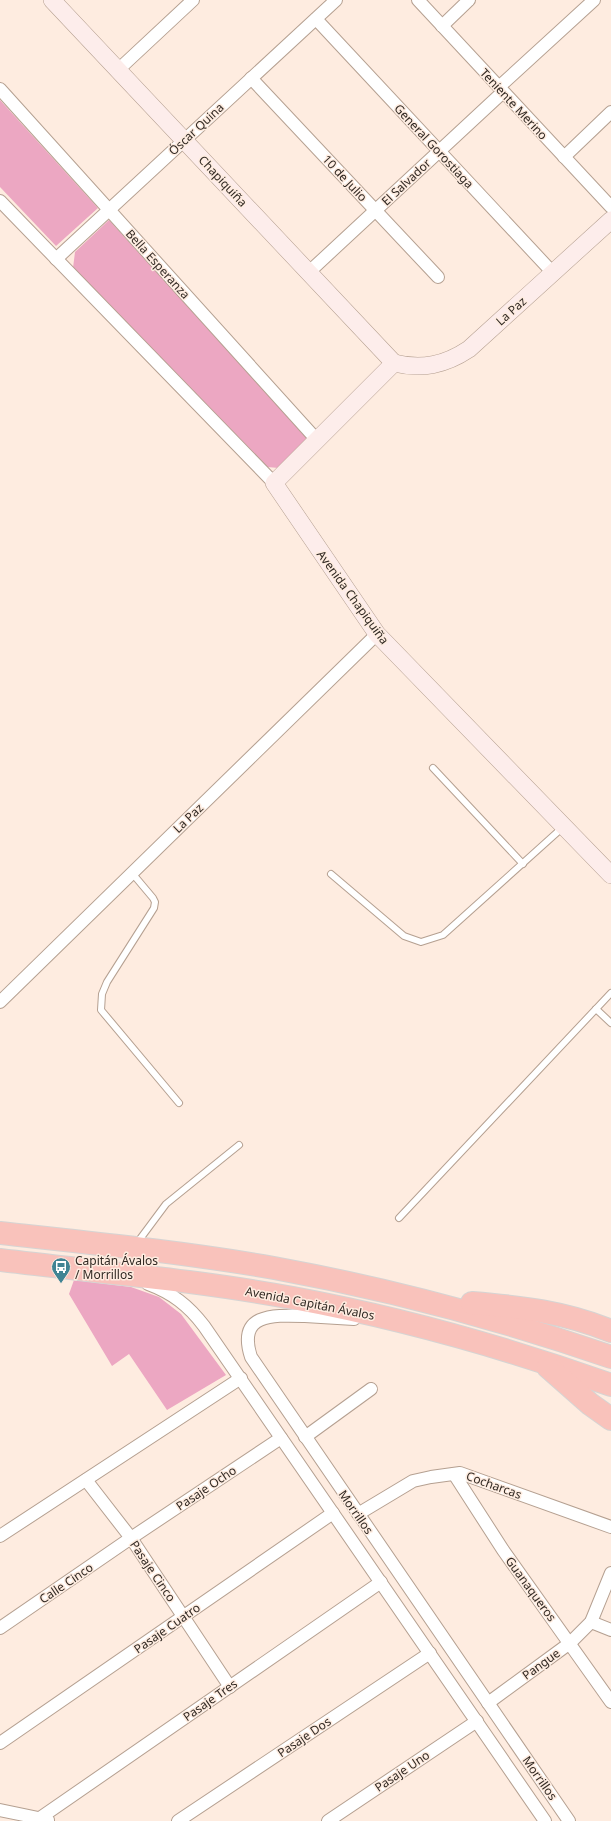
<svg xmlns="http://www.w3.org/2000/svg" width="611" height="1821" viewBox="0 0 611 1821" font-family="'Noto Sans',sans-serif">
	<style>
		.green { fill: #eca7c2 }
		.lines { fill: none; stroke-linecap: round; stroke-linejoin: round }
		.lane-casing { stroke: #b5a091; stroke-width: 8 }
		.street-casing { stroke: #b5a091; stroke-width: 14 }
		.secondary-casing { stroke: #b5a091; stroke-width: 18 }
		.highway-casing { stroke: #d6d4d3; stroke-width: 24 }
		.lane { stroke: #fff; stroke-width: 6 }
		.street { stroke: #fff; stroke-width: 12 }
		.secondary { stroke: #fdedeb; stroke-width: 17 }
		.highway { stroke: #f9c2bb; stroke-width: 22 }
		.labels { text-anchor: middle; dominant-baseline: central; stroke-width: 3; stroke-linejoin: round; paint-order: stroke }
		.street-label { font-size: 12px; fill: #312923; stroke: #feece0 }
		.poi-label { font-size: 12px; fill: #312923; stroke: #feece0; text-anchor: start }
	</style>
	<rect width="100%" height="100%" fill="#feece0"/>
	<g class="green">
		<polygon points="0,100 98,208 56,246 0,187"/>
		<polygon points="109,220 307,438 279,468 267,467 73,268 75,252"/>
		<polygon points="74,1280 131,1287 159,1297 181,1314 226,1375 167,1410 129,1354 112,1366 69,1294"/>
	</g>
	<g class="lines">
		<g class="lane-casing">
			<g id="lane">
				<polyline points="433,768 523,864"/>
				<polyline points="132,873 153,898 155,902 154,908 107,982 102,994 101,1010 179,1103"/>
				<polyline points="331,874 404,936 421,942 443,935 562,828"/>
				<polyline points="596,1009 611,1023"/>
				<polyline points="399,1218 611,993"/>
				<polyline points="137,1243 166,1204 239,1145"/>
			</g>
		</g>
		<g class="street-casing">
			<g id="street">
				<polyline points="418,0 611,207"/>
				<polyline points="316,19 553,273"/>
				<polyline points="442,26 469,0"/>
				<polyline points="118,70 193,0"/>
				<polyline points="251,78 438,277"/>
				<polyline points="499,87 594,0"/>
				<polyline points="0,89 316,439"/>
				<polyline points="564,157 611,112"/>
				<polyline points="0,201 274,483"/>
				<polyline points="56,259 336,0"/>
				<polyline points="309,272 503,92"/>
				<polyline points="0,1002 377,634"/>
				<path d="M148,1284C172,1293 188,1305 204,1326L545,1821"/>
				<path d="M354,1319C338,1318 321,1317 305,1316C273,1315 237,1313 251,1357L569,1821"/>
				<polyline points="305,1437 371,1389"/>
				<polyline points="454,1474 503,1550 611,1702"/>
				<polyline points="86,1480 131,1538 230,1687"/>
				<polyline points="358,1514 413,1481 431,1477 460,1473 611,1527"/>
				<polyline points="0,1536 241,1378"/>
				<polyline points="591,1622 611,1630"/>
				<polyline points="0,1628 131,1538 281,1438"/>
				<polyline points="488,1703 570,1643 591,1622 611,1573"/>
				<polyline points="0,1743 333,1513"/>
				<polyline points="0,1810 48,1820"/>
				<polyline points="40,1818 381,1582"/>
				<polyline points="178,1821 430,1653"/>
				<polyline points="328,1821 477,1721"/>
			</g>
		</g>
		<g class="secondary-casing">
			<g id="secondary">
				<polyline points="52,0 394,363"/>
				<polyline points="394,363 274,483 377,634 611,875"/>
				<path d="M394,363C422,370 445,365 469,349L611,220"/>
			</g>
		</g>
		<g class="highway-casing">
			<g id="highway">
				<path d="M0,1233C91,1243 183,1252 274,1268C389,1289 501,1319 611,1357"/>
				<path d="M0,1260C98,1272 196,1280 293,1298C401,1318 507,1348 611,1385"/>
				<path d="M472,1303C521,1307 565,1312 611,1331"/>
				<polyline points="548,1367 590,1404 611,1419"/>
			</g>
		</g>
		<use href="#lane" class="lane"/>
		<use href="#street" class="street"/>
		<use href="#secondary" class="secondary"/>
		<use href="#highway" class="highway"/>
	</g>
	<defs>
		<g id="bus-pin" transform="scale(1)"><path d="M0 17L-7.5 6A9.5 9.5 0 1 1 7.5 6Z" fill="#418494" stroke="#feece0"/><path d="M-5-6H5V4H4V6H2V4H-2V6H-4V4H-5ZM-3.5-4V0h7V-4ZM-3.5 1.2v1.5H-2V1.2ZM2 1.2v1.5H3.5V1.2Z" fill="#fff"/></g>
	</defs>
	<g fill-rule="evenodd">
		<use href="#bus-pin" x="61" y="1267"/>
	</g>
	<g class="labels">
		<g class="street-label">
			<text transform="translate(514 104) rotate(47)">Teniente Merino</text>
			<text transform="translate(196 129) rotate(-43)">Óscar Quina</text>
			<text transform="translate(434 146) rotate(47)">General Gorostiaga</text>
			<text transform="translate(345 178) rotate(47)">10 de Julio</text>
			<text transform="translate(223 181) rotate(47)">Chapiquiña</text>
			<text transform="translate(406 182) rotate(-43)">El Salvador</text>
			<text transform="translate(158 264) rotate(48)">Bella Esperanza</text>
			<text transform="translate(511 311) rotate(-42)">La Paz</text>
			<text transform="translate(353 597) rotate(54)">Avenida Chapiquiña</text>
			<text transform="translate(188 818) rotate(-44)">La Paz</text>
			<text transform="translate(310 1303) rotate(11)">Avenida Capitán Ávalos</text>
			<text transform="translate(494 1485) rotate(20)">Cocharcas</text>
			<text transform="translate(206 1488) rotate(-34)">Pasaje Ocho</text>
			<text transform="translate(356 1512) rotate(55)">Morrillos</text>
			<text transform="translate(153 1571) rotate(56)">Pasaje Cinco</text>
			<text transform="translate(66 1583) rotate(-34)">Calle Cinco</text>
			<text transform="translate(531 1589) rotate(54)">Guanaqueros</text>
			<text transform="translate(167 1628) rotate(-35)">Pasaje Cuatro</text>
			<text transform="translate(541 1664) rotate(-36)">Pangue</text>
			<text transform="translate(210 1700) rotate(-35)">Pasaje Tres</text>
			<text transform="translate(304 1737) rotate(-34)">Pasaje Dos</text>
			<text transform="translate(402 1771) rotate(-34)">Pasaje Uno</text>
			<text transform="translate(540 1778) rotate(55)">Morrillos</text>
		</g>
		<g class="poi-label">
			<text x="75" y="1260">Capitán Ávalos<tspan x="75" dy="14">/ Morrillos</tspan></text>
		</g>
	</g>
</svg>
